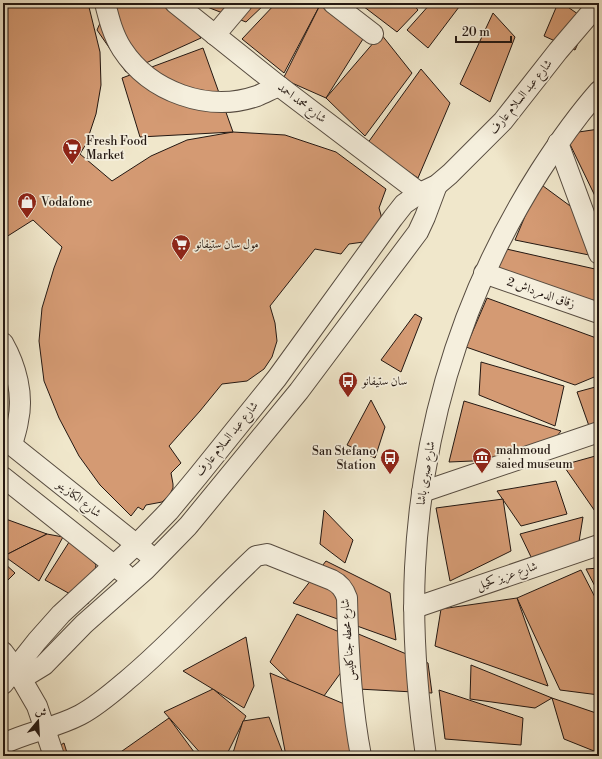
<svg xmlns="http://www.w3.org/2000/svg" width="602" height="759" viewBox="0 0 602 759" font-family="'Libre Bodoni',Amiri,serif">
	<style>
		.building { fill: #d49a73; stroke: #241812 }
		.lines { fill: none; stroke-linecap: round; stroke-linejoin: round }
		.minor-casing { stroke: #574c40; stroke-width: 22 }
		.minor { stroke: #f5efdd; stroke-width: 20 }
		.labels { text-anchor: middle; dominant-baseline: central; stroke-width: 3.5; stroke-linejoin: round; paint-order: stroke }
		.street-label { font-size: 12px; fill: #241812; stroke: #f5efdd }
		.poi-label { font-size: 12px; fill: #241812; stroke: #f5efdd; text-anchor: start }
	</style>
	<rect width="100%" height="100%" fill="#f0e7cb"/>
	<filter id="stains"><feTurbulence type="fractalNoise" baseFrequency=".005" numOctaves="4"/><feColorMatrix values="0 0 0 0 .2 0 0 0 0 .09 0 0 0 0 .02 0 0 0 .5 -.17"/></filter>
	<radialGradient id="worn" r=".72"><stop offset=".6" stop-color="#630" stop-opacity="0"/><stop offset="1" stop-color="#630" stop-opacity=".3"/></radialGradient>
	<g class="building">
		<polygon points="3,3 88,3 100,52 101,85 96,114 86,144 80,154 112,181 151,156 187,140 233,132 285,135 336,152 386,189 379,208 381,215 382,227 371,241 349,244 341,254 315,249 270,306 275,323 277,341 272,357 264,369 247,381 222,384 200,411 169,446 181,463 171,473 173,484 173,488 170,494 162,502 146,505 143,510 138,507 131,516 100,485 79,456 59,418 44,381 39,341 42,308 54,268 62,247 33,220 3,239"/>
		<polygon points="109,3 173,3 201,38 126,72 97,30"/>
		<polygon points="204,3 266,3 246,22 202,5"/>
		<polygon points="276,3 321,3 284,73 242,39"/>
		<polygon points="321,3 346,3 373,23 326,98 283,79"/>
		<polygon points="359,3 412,3 418,10 397,32"/>
		<polygon points="431,3 459,3 459,7 428,48 407,30"/>
		<polygon points="558,3 562,3 588,21 575,50 544,36"/>
		<polygon points="493,13 515,37 490,102 460,84"/>
		<polygon points="381,34 412,73 365,136 326,98"/>
		<polygon points="203,48 233,132 140,137 122,78"/>
		<polygon points="421,69 450,103 418,178 367,144"/>
		<polygon points="599,129 599,195 595,196 565,134"/>
		<polygon points="539,183 577,211 594,256 515,240"/>
		<polygon points="502,248 595,269 599,284 599,307 494,266"/>
		<polygon points="487,298 599,339 599,375 575,385 466,347"/>
		<polygon points="415,314 422,318 401,372 381,360"/>
		<polygon points="481,362 564,386 555,426 479,395"/>
		<polygon points="599,386 599,422 589,426 577,392"/>
		<polygon points="371,400 385,427 375,458 347,445"/>
		<polygon points="464,401 561,431 548,447 496,460 449,462"/>
		<polygon points="599,455 599,517 563,465"/>
		<polygon points="556,481 567,514 521,526 497,491"/>
		<polygon points="503,499 511,551 450,581 436,508"/>
		<polygon points="324,510 353,540 345,563 320,544"/>
		<polygon points="583,517 578,548 532,559 520,534"/>
		<polygon points="3,518 47,534 4,556"/>
		<polygon points="47,534 63,537 39,581 4,556"/>
		<polygon points="71,539 96,565 88,604 45,580"/>
		<polygon points="326,561 390,593 396,640 293,603"/>
		<polygon points="3,562 15,573 3,585"/>
		<polygon points="599,568 599,594 586,569"/>
		<polygon points="581,570 599,605 599,695 560,690 517,598"/>
		<polygon points="517,598 548,686 435,646 441,609"/>
		<polygon points="297,614 337,631 360,646 316,707 270,662"/>
		<polygon points="356,633 428,663 432,693 358,689"/>
		<polygon points="246,637 254,686 244,708 183,671"/>
		<polygon points="471,665 552,698 535,708 470,699"/>
		<polygon points="270,673 354,708 349,756 286,756"/>
		<polygon points="213,689 246,716 226,756 203,756 164,712"/>
		<polygon points="439,690 523,718 521,745 445,739"/>
		<polygon points="552,698 599,714 599,753 564,739"/>
		<polygon points="269,717 284,756 232,756 243,721"/>
		<polygon points="169,718 197,756 115,756"/>
		<polygon points="64,743 68,756 42,756"/>
	</g>
	<g class="lines">
		<g class="minor-casing">
			<g id="minor">
				<path d="M105,3C109,19 113,35 122,49C150,92 208,113 257,96C264,93 272,89 279,86"/>
				<polyline points="175,3 279,86 429,200"/>
				<polyline points="333,3 373,34"/>
				<polyline points="215,35 242,3"/>
				<polyline points="558,143 599,254"/>
				<polyline points="484,273 599,313"/>
				<path d="M3,343C16,366 24,395 18,421C17,429 14,437 12,445"/>
				<polyline points="3,438 147,553"/>
				<polyline points="3,477 125,574"/>
				<polyline points="422,492 599,432"/>
				<polyline points="414,608 599,545"/>
				<polyline points="3,652 15,668 37,706 54,756"/>
				<polyline points="21,679 44,665 84,624 145,570 188,526 299,391 418,232 425,217 437,185"/>
				<polyline points="3,684 37,641 61,614 137,544 169,511 198,476 277,378 393,218 404,204 420,193 437,185 450,174 503,121 558,51 599,3"/>
				<path d="M3,744C28,732 55,728 80,715C97,706 112,693 126,681C173,642 212,597 256,556L267,554L332,580C340,584 344,589 347,598C348,651 351,704 361,756"/>
				<path d="M426,756C417,693 412,631 415,568C422,425 463,292 540,171C558,143 577,116 599,91"/>
			</g>
		</g>
		<use href="#minor" class="minor"/>
	</g>
	<defs>
		<g id="supermarket-pin" transform="scale(1)"><path d="M0 17L-7.5 6A9.5 9.5 0 1 1 7.5 6Z" fill="#8f2418" stroke="#f5efdd"/><path d="M-6-5.5h2.5l.6 2H6L4.5 2H-2.5L-4.4-4H-6ZM-1.5 3.2a1.3 1.3 0 1 0 .1 0ZM3 3.2a1.3 1.3 0 1 0 .1 0Z" fill="#fff"/></g>
		<g id="shop-pin" transform="scale(1)"><path d="M0 17L-7.5 6A9.5 9.5 0 1 1 7.5 6Z" fill="#8f2418" stroke="#f5efdd"/><path d="M-5-2.5h2.3a2.7 3.5 0 0 1 5.4 0H5L5.5 6h-11ZM-1.5-2.5h3a1.5 2.3 0 0 0-3 0Z" fill="#fff"/></g>
		<g id="bus-pin" transform="scale(1)"><path d="M0 17L-7.5 6A9.5 9.5 0 1 1 7.5 6Z" fill="#8f2418" stroke="#f5efdd"/><path d="M-5-6H5V4H4V6H2V4H-2V6H-4V4H-5ZM-3.5-4V0h7V-4ZM-3.5 1.2v1.5H-2V1.2ZM2 1.2v1.5H3.5V1.2Z" fill="#fff"/></g>
		<g id="museum-pin" transform="scale(1)"><path d="M0 17L-7.5 6A9.5 9.5 0 1 1 7.5 6Z" fill="#8f2418" stroke="#f5efdd"/><path d="M0-6L6-3V-2H-6V-3ZM-5-1h2V3h-2ZM-1-1h2V3h-2ZM3-1h2V3H3ZM-6 4H6V6H-6Z" fill="#fff"/></g>
	</defs>
	<g fill-rule="evenodd">
		<use href="#supermarket-pin" x="72" y="148"/>
		<use href="#shop-pin" x="27" y="202"/>
		<use href="#supermarket-pin" x="181" y="244"/>
		<use href="#bus-pin" x="348" y="381"/>
		<use href="#museum-pin" x="482" y="457"/>
		<use href="#bus-pin" x="390" y="458"/>
	</g>
	<g class="labels">
		<g class="street-label">
			<text transform="translate(521 97) rotate(-51)">شارع عبد السلام عارف</text>
			<text transform="translate(302 103) rotate(37)">شارع محمد احمد</text>
			<text transform="translate(541 293) rotate(19)">زقاق الدمرداش 2</text>
			<text transform="translate(227 439) rotate(-51)">شارع عبد السلام عارف</text>
			<text transform="translate(426 473) rotate(-81)">شارع صبرى باشا</text>
			<text transform="translate(79 499) rotate(38)">شارع الكازينو</text>
			<text transform="translate(507 576) rotate(-19)">شارع عزيز كحيل</text>
			<text transform="translate(348 640) rotate(-94)">شارع محطه جناكليس</text>
		</g>
		<g class="poi-label">
			<text x="86" y="141">Fresh Food<tspan x="86" dy="14">Market</tspan></text>
			<text x="41" y="202">Vodafone</text>
			<text x="195" y="244">مول سان ستيفانو</text>
			<text x="362" y="381">سان ستيفانو</text>
			<text x="496" y="450">mahmoud<tspan x="496" dy="14">saied museum</tspan></text>
			<text x="376" y="451" text-anchor="end">San Stefano<tspan x="376" dy="14">Station</tspan></text>
		</g>
	</g>
	<rect width="602" height="759" fill="none" stroke="#f0e7cb" stroke-width="16"/>
	<rect x="4" y="4" width="594" height="751" fill="none" stroke="#241812" stroke-width="2"/>
	<rect x="8" y="8" width="586" height="743" fill="none" stroke="#241812"/>
	<g transform="translate(38 721) rotate(18)" stroke="#f5efdd" stroke-width="3" paint-order="stroke">
	<path d="M0-3L7 15L0 10L-7 15Z" fill="#241812"/>
	<text y="-6" font-size="11" font-weight="bold" text-anchor="middle" fill="#241812">ش</text>
	</g>
	<path d="M456 36v6h55v-6" fill="none" stroke="#241812" stroke-width="2"/>
	<text x="462" y="36" font-size="12" fill="#241812" stroke="#f5efdd" stroke-width="3" paint-order="stroke">20 m</text>
	<rect width="100%" height="100%" filter="url(#stains)"/>
	<rect width="100%" height="100%" fill="url(#worn)"/>
</svg>
